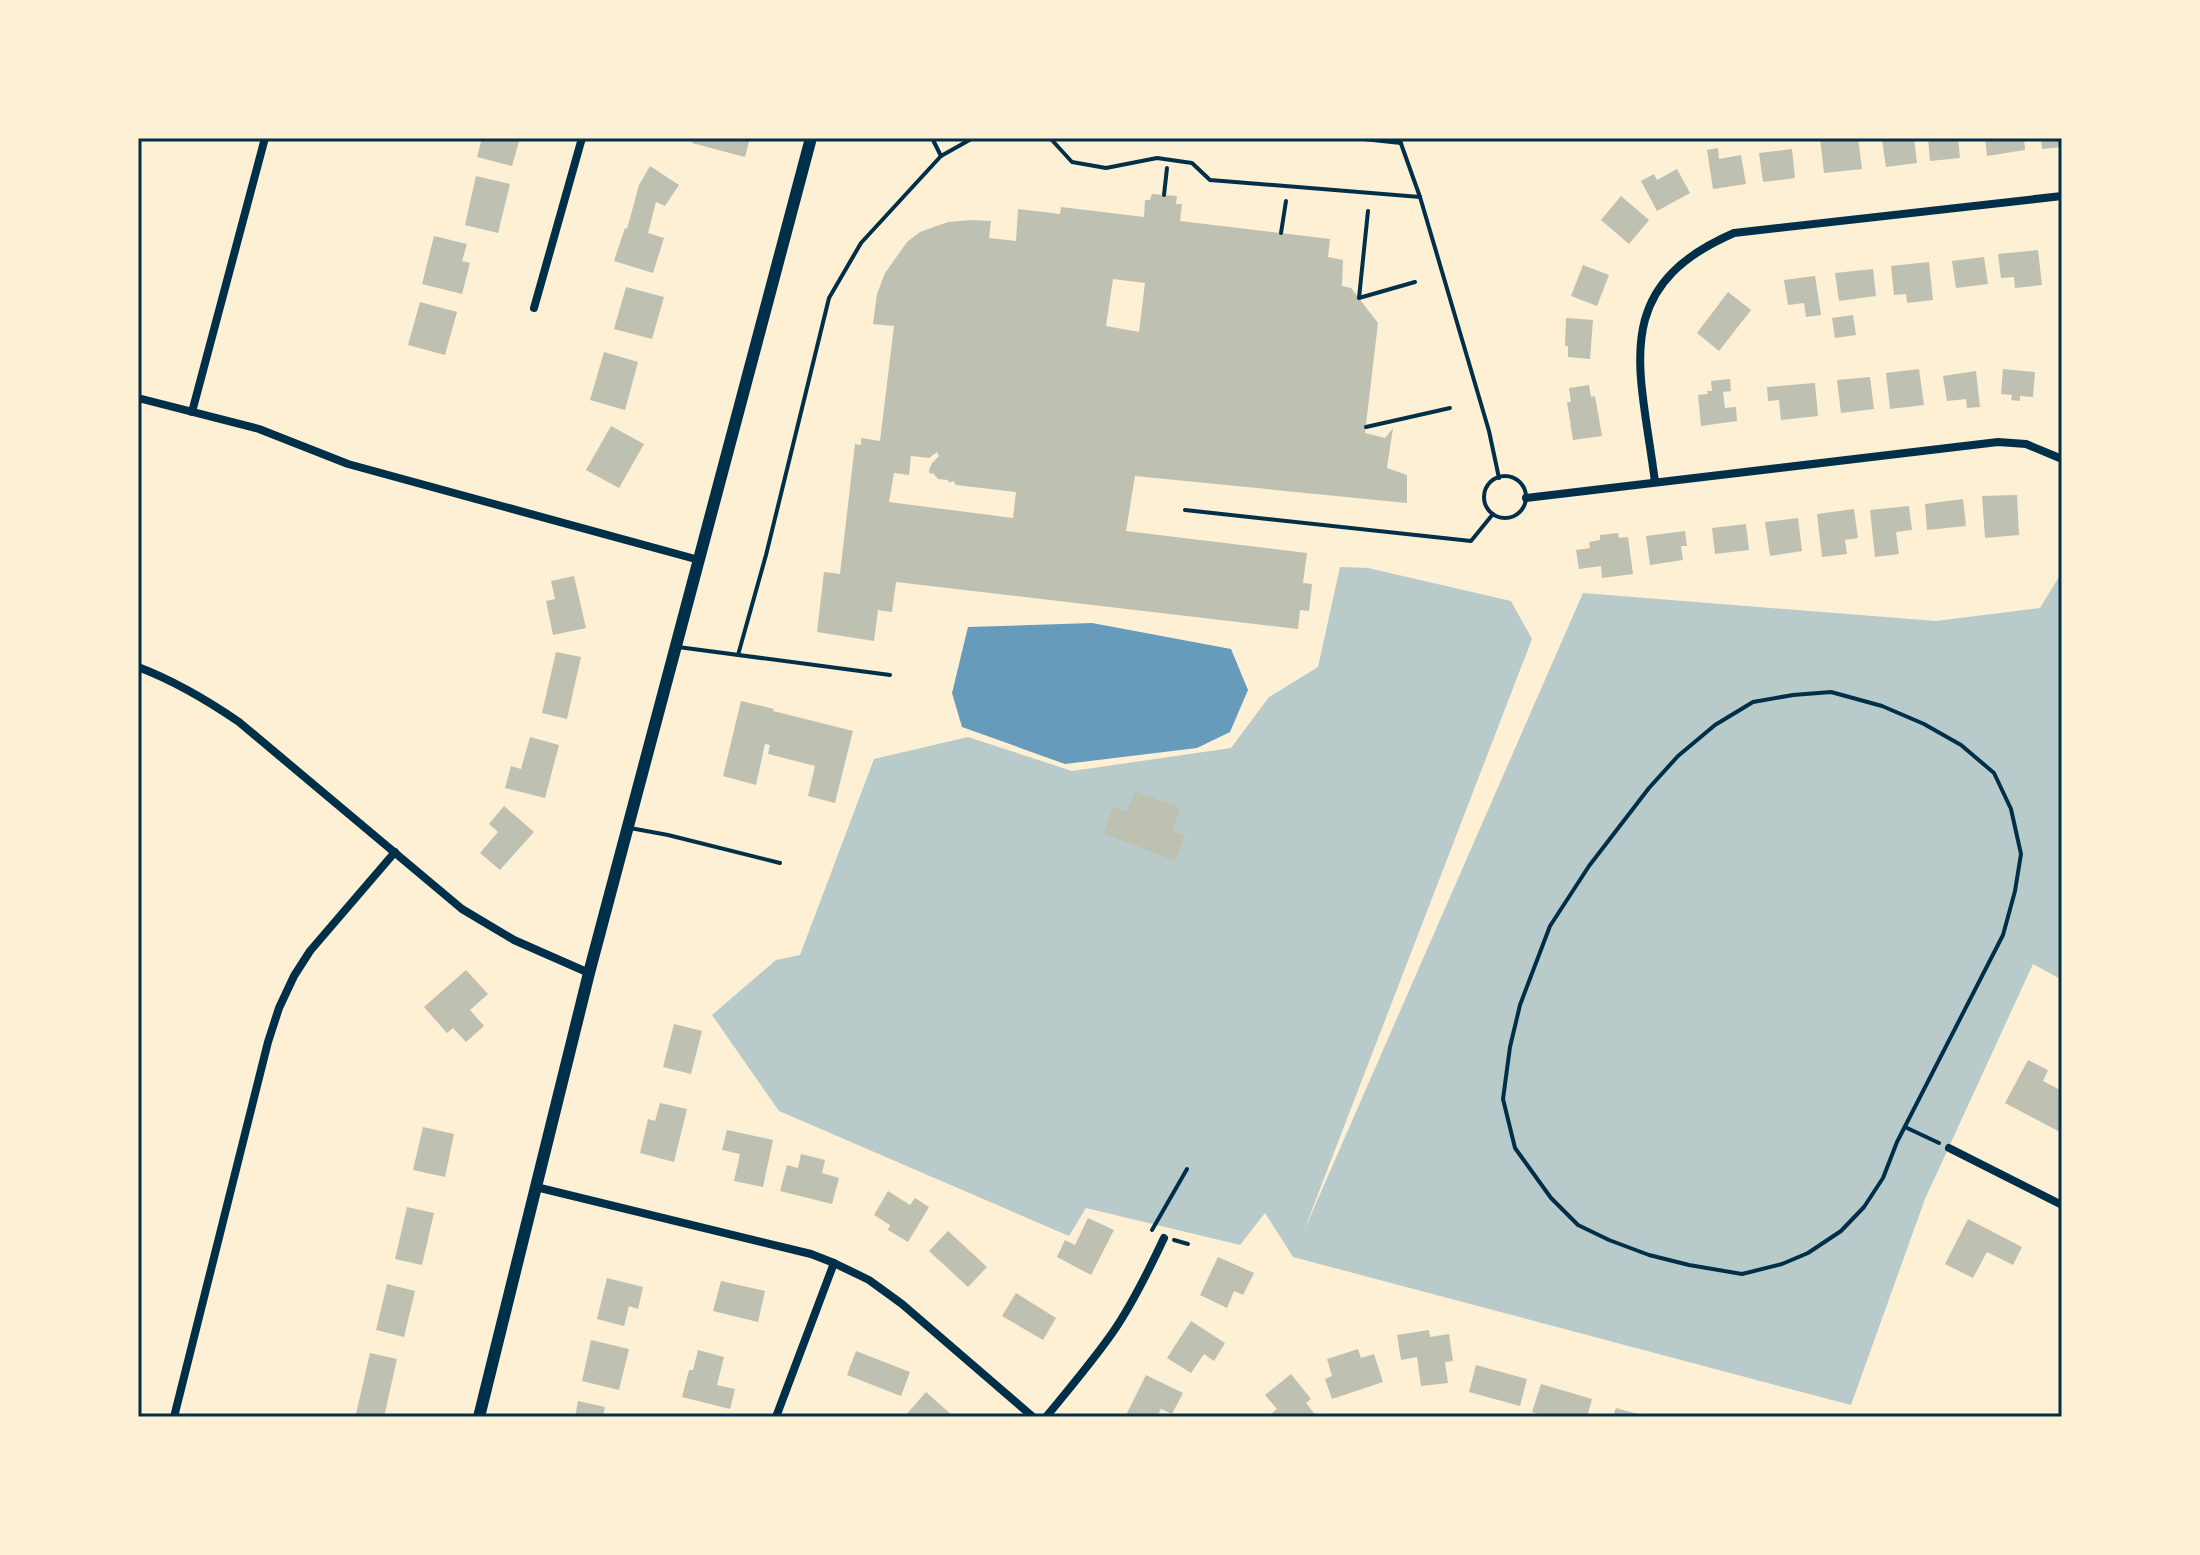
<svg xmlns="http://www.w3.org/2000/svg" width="2200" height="1555" viewBox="0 0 2200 1555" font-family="Georgia,serif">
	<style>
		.green { fill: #b9caca }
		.water { fill: #669bbc }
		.building { fill: #bec0b2; fill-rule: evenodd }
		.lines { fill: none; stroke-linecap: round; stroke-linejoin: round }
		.path { stroke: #003049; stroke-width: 4 }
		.service { stroke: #003049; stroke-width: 4 }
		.minor { stroke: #003049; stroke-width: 8 }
		.secondary { stroke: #003049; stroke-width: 12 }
		.neatline { fill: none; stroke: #003049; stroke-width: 3 }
	</style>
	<rect width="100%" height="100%" fill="#fdf0d5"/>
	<polygon class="green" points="1340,567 1368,568 1511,601 1532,639 1303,1233 1583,593 1936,621 2040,608 2062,572 2062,980 2033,964 1925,1199 1851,1405 1293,1257 1265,1213 1240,1245 1086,1208 1069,1236 779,1111 712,1015 776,960 800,955 874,759 968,737 1072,771 1231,748 1269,697 1318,667"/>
	<polygon class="water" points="1092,623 1231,649 1248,690 1230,732 1197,748 1065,764 962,727 952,693 968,627"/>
	<g class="building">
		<polygon points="482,138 520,138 512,166 477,157"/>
		<polygon points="694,138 750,138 745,157 692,143"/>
		<polygon points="1820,138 1858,138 1862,169 1824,173"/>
		<polygon points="1900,138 1914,138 1917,163 1886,167 1882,140"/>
		<polygon points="1928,138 1958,138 1960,158 1930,161"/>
		<polygon points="1985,138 2024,138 2025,150 1987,156"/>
		<polygon points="2041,138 2062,138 2062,147 2042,149"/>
		<polygon points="1718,148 1719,159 1741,155 1746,184 1713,189 1707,150"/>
		<polygon points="1792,149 1795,178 1763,182 1759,153"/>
		<polygon points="650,166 679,185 665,206 656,202 648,233 664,238 653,273 614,261 625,228 627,229 639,185"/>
		<polygon points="1677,169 1690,193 1657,211 1641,181 1654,174 1657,180"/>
		<polygon points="476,176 510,184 498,233 465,225"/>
		<path d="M1152,194L1177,196L1176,204H1182L1180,221L1330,239L1328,257L1343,260L1342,286L1351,288L1378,323L1365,433L1385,438L1393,428L1387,468L1407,475V503L1135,476L1126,531L1307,553L1303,583L1312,584L1309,611L1300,610L1298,629L896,582L892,612L878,610L874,641L817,632L824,572L840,574L855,444L861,445V438L880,441L894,326L873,324L877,294L885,273L907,242L920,232L948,222L971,220L991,221L989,238L1016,241L1018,209L1060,214L1061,207L1144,217L1145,200H1150ZM1113,279L1145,283L1139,332L1106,326ZM937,452L939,456L932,463L929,470L930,474L933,473L938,479L948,480L949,483L953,481L956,485L1016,492L1013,518L889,502L894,473L909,475L911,456L929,458Z"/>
		<polygon points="1621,196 1649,220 1629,244 1601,220"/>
		<polygon points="434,236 467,244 462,261 470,263 462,294 422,284"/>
		<polygon points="2038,250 2042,285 2015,288 2014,277 2001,278 1998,254"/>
		<polygon points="1984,257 1988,284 1956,288 1952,261"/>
		<polygon points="1929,262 1933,300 1907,303 1906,294 1894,295 1891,266"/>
		<polygon points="1583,265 1609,275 1597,306 1571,296"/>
		<polygon points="1873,269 1876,296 1839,301 1835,273"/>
		<polygon points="1815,276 1821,315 1806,317 1804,303 1788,305 1784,280"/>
		<polygon points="626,287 664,297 652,339 614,329"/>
		<polygon points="1728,292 1751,310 1719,351 1697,333"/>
		<polygon points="420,302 457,312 445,355 408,345"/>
		<polygon points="1853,315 1856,335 1835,338 1832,318"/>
		<polygon points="1566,318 1593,320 1590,359 1568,357 1568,346 1565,346"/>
		<polygon points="604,352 638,362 625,410 590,400"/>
		<polygon points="1919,369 1924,405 1890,409 1886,373"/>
		<polygon points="2003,369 2035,372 2033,397 2020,396 2020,401 2011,400 2012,395 2001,394"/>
		<polygon points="1976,371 1980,407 1967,408 1966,399 1947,401 1943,376"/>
		<polygon points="1870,377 1874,409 1841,413 1837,380"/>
		<polygon points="1730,379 1731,391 1723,392 1725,408 1736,407 1737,421 1701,426 1698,395 1708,394 1707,391 1712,391 1711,381"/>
		<polygon points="1815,383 1818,416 1781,420 1779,400 1768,401 1767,387"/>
		<polygon points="1589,385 1591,397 1595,396 1602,436 1573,440 1567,402 1571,402 1569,388"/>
		<polygon points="611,426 644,444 619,488 586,470"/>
		<polygon points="2017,495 2019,535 1985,538 1982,496"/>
		<polygon points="1963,499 1966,526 1927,530 1925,504"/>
		<polygon points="1909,506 1912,530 1896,532 1899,554 1875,557 1870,510"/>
		<polygon points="1854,509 1858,538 1845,540 1847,554 1822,557 1817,514"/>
		<polygon points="1798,518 1802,551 1770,556 1765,522"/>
		<polygon points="1746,524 1749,550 1715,554 1712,528"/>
		<polygon points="1685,531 1687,546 1681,546 1683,560 1650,565 1646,536"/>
		<polygon points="1618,533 1619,538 1628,537 1633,574 1602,578 1601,566 1579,569 1576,550 1590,548 1589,542 1600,540 1600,535"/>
		<polygon points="574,576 586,628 553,635 546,601 555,599 551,581"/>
		<polygon points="556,652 581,657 567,719 542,713"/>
		<polygon points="741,701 774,709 773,711 853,731 835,803 808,796 815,766 768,754 770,745 765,744 756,785 723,776"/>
		<polygon points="530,737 559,745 545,798 505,788 511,766 521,769"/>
		<polygon points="1135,791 1180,808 1172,830 1185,835 1175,861 1103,833 1113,807 1127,812"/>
		<polygon points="504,806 534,832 500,870 480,853 498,832 489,824"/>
		<polygon points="466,970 488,994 470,1010 484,1026 466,1042 453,1028 447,1033 424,1007"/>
		<polygon points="674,1024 702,1031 691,1074 663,1067"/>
		<polygon points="2028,1060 2048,1070 2043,1081 2062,1091 2062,1133 2005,1103"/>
		<polygon points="660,1103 687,1109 674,1162 640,1153 648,1119 655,1121"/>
		<polygon points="423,1127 454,1134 445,1177 413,1170"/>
		<polygon points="727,1130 773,1140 763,1187 734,1181 740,1154 722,1150"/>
		<polygon points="801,1154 825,1160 822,1173 839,1178 832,1204 780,1191 787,1165 798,1168"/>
		<polygon points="888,1191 910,1205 915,1198 929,1207 908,1242 888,1230 890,1225 874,1215"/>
		<polygon points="407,1207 434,1213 422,1265 395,1259"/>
		<polygon points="1088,1218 1114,1230 1091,1275 1057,1257 1065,1240 1075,1245"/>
		<polygon points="1968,1219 2022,1247 2013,1265 1987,1252 1973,1278 1945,1264"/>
		<polygon points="948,1231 987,1267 968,1287 929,1251"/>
		<polygon points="1218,1257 1254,1273 1243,1295 1234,1291 1227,1308 1200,1295"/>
		<polygon points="607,1278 643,1287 638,1309 629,1306 624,1326 597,1319"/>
		<polygon points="721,1281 765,1291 758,1322 713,1311"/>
		<polygon points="387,1284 415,1291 404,1337 376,1330"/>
		<polygon points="1016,1293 1056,1318 1043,1340 1002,1316"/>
		<polygon points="1191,1321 1225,1343 1214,1361 1204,1354 1191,1373 1167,1358"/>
		<polygon points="1429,1330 1430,1337 1449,1334 1453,1361 1445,1362 1448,1383 1421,1386 1417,1357 1401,1360 1397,1335"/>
		<polygon points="591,1340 629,1349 619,1390 582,1381"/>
		<polygon points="1358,1349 1361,1358 1374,1354 1383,1382 1332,1399 1325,1379 1332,1376 1327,1359"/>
		<polygon points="698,1350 724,1357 717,1385 735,1389 730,1409 682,1397 689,1370 693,1370"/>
		<polygon points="856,1351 910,1372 901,1396 847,1375"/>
		<polygon points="370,1353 397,1359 384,1417 356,1414"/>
		<polygon points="1476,1365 1527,1379 1520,1406 1469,1392"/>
		<polygon points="1291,1374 1311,1399 1306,1403 1317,1417 1267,1417 1277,1409 1265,1395"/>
		<polygon points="1146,1375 1183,1393 1172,1414 1161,1409 1157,1417 1125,1417"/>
		<polygon points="1541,1384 1592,1399 1587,1417 1549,1417 1532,1412"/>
		<polygon points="926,1392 954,1417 908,1417 906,1415"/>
		<polygon points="578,1401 605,1407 603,1417 575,1417"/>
		<polygon points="1616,1408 1645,1416 1645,1417 1605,1417 1605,1414 1613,1416"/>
	</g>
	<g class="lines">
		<g class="path">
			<polyline points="1164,195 1167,168"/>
			<polyline points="1368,211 1359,298 1415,282"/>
			<polyline points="1281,233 1286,201"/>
			<polyline points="1366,427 1450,408"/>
			<polygon points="1831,692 1882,706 1924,724 1961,745 1994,773 2011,809 2021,854 2015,891 2003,935 1897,1142 1883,1178 1864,1207 1841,1231 1808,1253 1782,1264 1742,1274 1689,1265 1649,1255 1609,1240 1578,1225 1551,1198 1515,1148 1503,1099 1510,1047 1520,1005 1550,926 1589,866 1649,788 1678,756 1715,725 1753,702 1793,695"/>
			<polyline points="1905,1127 1939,1143"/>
			<polyline points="1152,1230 1187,1169"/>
			<polyline points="1174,1240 1188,1244"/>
		</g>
		<g class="service">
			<polyline points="932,138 941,156"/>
			<polyline points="1050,138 1072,162 1106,168 1157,158 1192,163 1210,180 1420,197"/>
			<polyline points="1354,138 1401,143"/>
			<polyline points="1399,138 1420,197 1489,431 1499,478"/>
			<circle cx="1505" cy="497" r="21"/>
			<polyline points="1185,510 1471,541 1493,514"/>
			<polyline points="678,647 890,675"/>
			<polyline points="738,655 766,555 829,298 861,243 941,156 973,138"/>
			<polyline points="630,828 668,835 780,863"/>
		</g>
		<g class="minor">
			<polyline points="534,308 582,138"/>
			<polyline points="138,398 259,429 348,464 699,560"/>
			<polyline points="192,412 265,138"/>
			<path d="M1655,482C1641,370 1607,288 1734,233L2062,196"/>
			<polyline points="1526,498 1998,442 2026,444 2062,459"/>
			<path d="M138,667C175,681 207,700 239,722L462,909L514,940L589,973"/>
			<polyline points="1949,1148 2062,1205"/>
			<polyline points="536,1187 811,1254 834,1263 869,1280 902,1304 1033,1417"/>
			<polyline points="174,1417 268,1042 279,1008 294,976 310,951 395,852"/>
			<polyline points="776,1417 834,1263"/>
			<path d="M1046,1417C1069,1389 1092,1362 1113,1332C1133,1303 1149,1270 1164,1238"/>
		</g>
		<polyline class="secondary" points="479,1417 589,973 811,138"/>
	</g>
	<rect width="2200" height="1555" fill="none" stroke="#fdf0d5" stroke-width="280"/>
	<rect x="140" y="140" width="1920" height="1275" class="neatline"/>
</svg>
